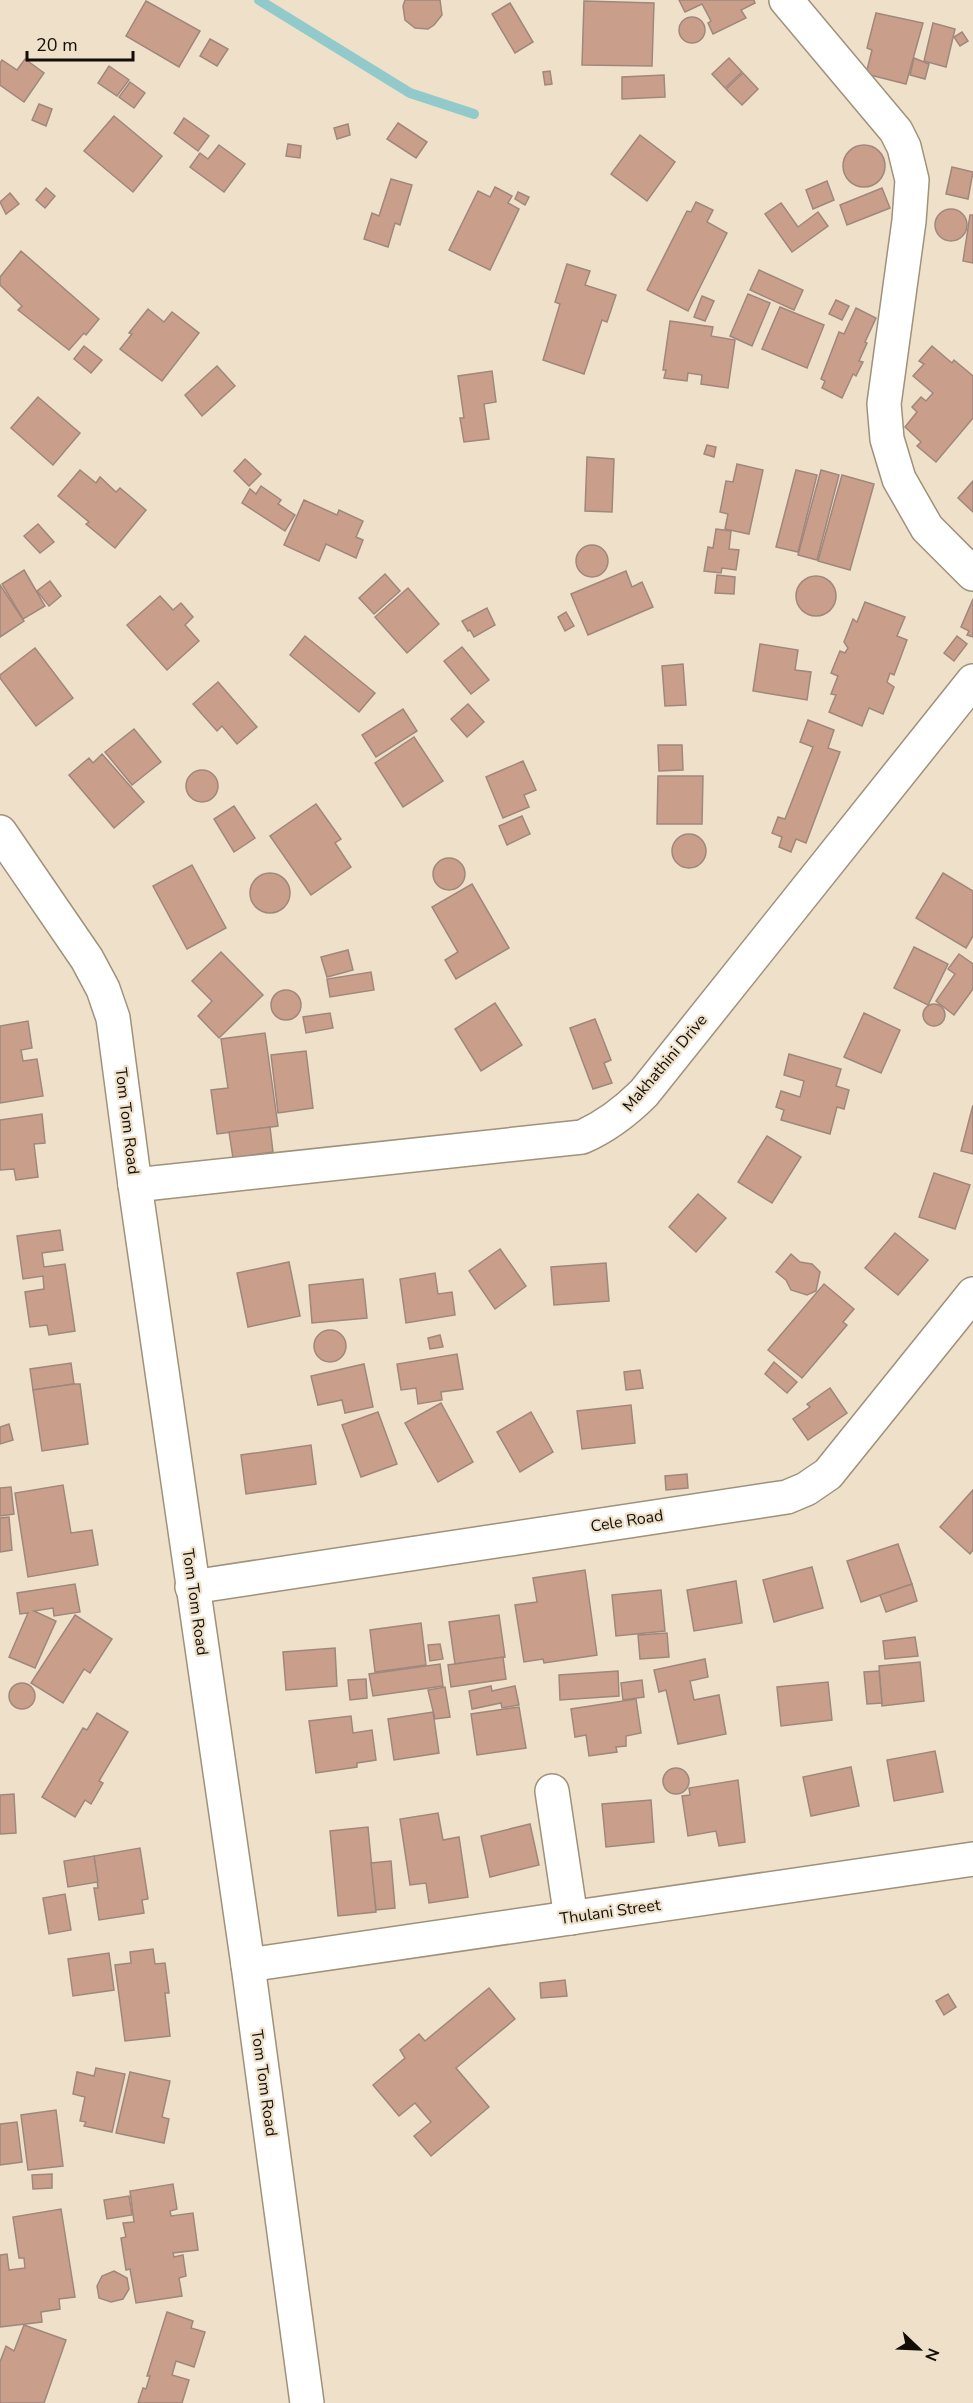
<svg xmlns="http://www.w3.org/2000/svg" width="973" height="2403" viewBox="0 0 973 2403" font-family="'Nunito Sans',sans-serif">
	<style>
		.lines { fill: none; stroke-linecap: round; stroke-linejoin: round }
		.stream { stroke: #92cacc; stroke-width: 10 }
		.building { fill: #c99f8c; stroke: #a0877c; stroke-width: 1.5 }
		.minor-casing { stroke: #9f917b; stroke-width: 36 }
		.minor { stroke: #fff; stroke-width: 33 }
		.labels { text-anchor: middle; dominant-baseline: central; stroke-width: 4.5; stroke-linejoin: round; paint-order: stroke }
		.street-label { font-size: 16px; fill: #120e06; stroke: #efe1c9 }
	</style>
	<rect width="100%" height="100%" fill="#efe1c9"/>
	<g class="lines">
		<polyline class="stream" points="259,0 410,93 474,114"/>
	</g>
	<g class="building">
		<polygon points="405,0 440,0 442,15 434,25 428,29 415,28 405,20 403,6"/>
		<polygon points="679,0 754,0 755,3 741,10 746,18 713,34 708,23 711,21 702,4 685,12"/>
		<polygon points="146,1 200,31 179,67 126,36"/>
		<polygon points="584,1 654,3 652,66 582,65"/>
		<polygon points="510,3 533,42 515,53 492,14"/>
		<polygon points="876,13 923,23 906,84 866,74 872,50 867,48"/>
		<circle cx="692" cy="30" r="13"/>
		<polygon points="933,23 955,29 946,67 924,61"/>
		<polygon points="962,32 968,41 960,46 954,37"/>
		<polygon points="210,39 228,49 217,66 200,56"/>
		<polygon points="729,58 742,72 725,88 712,74"/>
		<polygon points="914,58 929,64 925,79 910,75"/>
		<polygon points="25,59 44,73 24,102 0,85 0,63 2,60 17,70"/>
		<polygon points="109,66 129,80 117,96 98,83"/>
		<polygon points="550,71 552,84 545,85 543,72"/>
		<polygon points="743,73 758,89 742,105 726,89"/>
		<polygon points="664,75 665,97 622,99 622,77"/>
		<polygon points="130,82 145,93 134,108 119,97"/>
		<polygon points="39,104 52,109 46,126 32,120"/>
		<polygon points="114,116 162,156 133,192 84,151"/>
		<polygon points="184,118 209,136 198,151 174,133"/>
		<polygon points="398,123 427,142 416,158 387,139"/>
		<polygon points="348,124 350,135 337,139 334,128"/>
		<polygon points="640,135 675,162 647,201 611,174"/>
		<polygon points="288,144 301,146 300,158 286,156"/>
		<polygon points="219,145 245,164 224,192 190,167 200,153 208,159"/>
		<circle cx="864" cy="166" r="21"/>
		<polygon points="952,167 973,172 968,199 946,194"/>
		<polygon points="391,179 412,185 400,225 395,223 388,247 364,239 372,213 379,216"/>
		<polygon points="827,181 834,200 813,209 806,190"/>
		<polygon points="495,187 512,196 508,203 519,209 490,270 449,250 478,191 490,197"/>
		<polygon points="46,188 55,196 45,208 36,200"/>
		<polygon points="882,188 890,208 847,225 840,205"/>
		<polygon points="518,192 529,197 525,205 515,199"/>
		<polygon points="10,193 19,204 6,214 0,202"/>
		<polygon points="696,202 713,210 707,222 727,233 688,311 647,290 687,211 691,212"/>
		<polygon points="781,203 798,227 818,212 828,226 792,252 765,214"/>
		<circle cx="951" cy="225" r="16"/>
		<polygon points="970,215 973,215 973,263 963,261"/>
		<polygon points="21,251 99,319 86,335 84,333 69,350 18,310 22,306 0,285 0,277"/>
		<polygon points="567,264 590,271 585,285 616,295 607,322 602,320 584,374 543,360 560,304 555,302"/>
		<polygon points="759,270 803,290 794,310 750,290"/>
		<polygon points="748,294 770,303 752,346 730,336"/>
		<polygon points="702,296 714,301 705,321 694,317"/>
		<polygon points="836,300 849,306 842,320 829,314"/>
		<polygon points="780,307 824,325 807,368 762,349"/>
		<polygon points="856,308 876,318 865,342 867,343 859,361 863,362 856,376 853,374 842,398 822,388 825,381 821,379 839,332 844,334"/>
		<polygon points="148,309 164,322 172,312 199,333 162,381 120,349 132,334 129,333"/>
		<polygon points="670,321 713,327 711,336 735,340 728,388 701,384 702,375 688,373 687,381 664,378 666,370 663,370"/>
		<polygon points="84,346 102,360 91,373 74,359"/>
		<polygon points="932,346 952,363 954,360 973,376 973,418 936,462 917,446 921,442 905,427 917,412 912,407 921,397 926,401 933,393 913,376 924,364 919,361"/>
		<polygon points="217,366 235,386 202,416 185,395"/>
		<polygon points="492,371 496,402 484,404 489,439 464,442 460,418 464,418 458,376"/>
		<polygon points="38,397 80,433 53,465 11,428"/>
		<polygon points="707,445 716,447 714,457 704,454"/>
		<polygon points="587,457 614,459 612,512 585,511"/>
		<polygon points="245,459 261,474 249,486 234,471"/>
		<polygon points="737,464 763,470 749,534 725,529 728,514 720,512 726,481 733,482"/>
		<polygon points="80,470 96,483 100,477 116,492 120,488 146,510 115,548 86,524 89,522 58,496"/>
		<polygon points="796,470 817,475 798,552 776,547"/>
		<polygon points="821,470 839,475 817,560 798,555"/>
		<polygon points="842,475 874,484 850,570 818,561"/>
		<polygon points="973,481 973,512 958,498"/>
		<polygon points="261,486 281,500 278,504 295,515 285,531 242,503 250,489 256,494"/>
		<polygon points="304,500 337,515 339,510 363,521 356,537 363,540 356,558 326,544 319,561 284,545"/>
		<polygon points="38,524 54,542 40,553 24,536"/>
		<polygon points="716,529 731,531 729,549 739,550 736,570 722,568 721,573 704,571 708,547 713,548"/>
		<circle cx="592" cy="561" r="16"/>
		<polygon points="24,570 45,606 23,619 2,584"/>
		<polygon points="626,571 632,587 642,582 653,607 588,635 571,594"/>
		<polygon points="385,574 400,591 374,614 359,598"/>
		<polygon points="717,575 735,577 734,594 715,593"/>
		<circle cx="816" cy="596" r="20"/>
		<polygon points="50,581 61,596 49,606 37,591"/>
		<polygon points="0,585 24,621 0,637"/>
		<polygon points="408,588 439,624 407,653 375,617"/>
		<polygon points="160,596 173,610 181,603 193,617 185,625 199,641 167,670 127,625"/>
		<polygon points="973,599 973,637 967,635 969,631 961,627"/>
		<polygon points="865,602 905,617 897,636 907,640 894,675 890,673 887,682 894,687 883,714 869,708 862,726 829,712 836,695 831,694 838,676 831,673 840,651 845,653 848,648 844,642 853,619 857,622"/>
		<polygon points="487,608 495,625 474,637 470,630 468,631 462,621"/>
		<polygon points="566,612 574,626 565,631 558,617"/>
		<polygon points="305,636 375,693 359,712 290,655"/>
		<polygon points="957,636 967,644 954,661 944,653"/>
		<polygon points="760,644 798,650 795,670 811,672 807,700 753,691"/>
		<polygon points="462,647 489,680 471,694 444,661"/>
		<polygon points="35,648 73,698 36,726 0,678 0,675"/>
		<polygon points="683,664 686,705 665,706 662,666"/>
		<polygon points="218,682 257,727 237,744 222,726 217,731 193,704"/>
		<polygon points="468,704 484,722 467,737 451,719"/>
		<polygon points="403,709 417,731 376,757 362,735"/>
		<polygon points="808,720 834,730 828,748 840,752 806,843 796,839 791,852 779,847 782,837 772,833 778,817 785,819 813,747 800,742"/>
		<polygon points="134,729 161,762 132,785 105,752"/>
		<polygon points="414,737 443,781 403,807 375,763"/>
		<polygon points="658,745 682,745 683,770 659,771"/>
		<polygon points="102,754 144,802 114,828 69,775 89,758 93,763"/>
		<polygon points="523,761 536,790 524,795 529,807 503,818 486,777"/>
		<circle cx="202" cy="786" r="16"/>
		<polygon points="658,776 703,776 702,824 657,824"/>
		<polygon points="316,804 341,839 335,843 351,867 311,895 270,836"/>
		<polygon points="234,806 255,838 234,852 214,819"/>
		<polygon points="522,816 530,834 507,845 499,826"/>
		<circle cx="689" cy="851" r="17"/>
		<circle cx="449" cy="874" r="16"/>
		<polygon points="192,865 226,928 187,949 153,886"/>
		<polygon points="943,873 973,891 973,936 966,948 916,918"/>
		<circle cx="270" cy="893" r="20"/>
		<polygon points="472,884 509,948 456,979 445,960 458,952 432,907"/>
		<polygon points="914,947 948,964 928,1005 894,988"/>
		<polygon points="348,950 353,970 327,977 321,957"/>
		<polygon points="221,952 263,995 219,1038 198,1016 212,1001 192,981"/>
		<polygon points="959,954 973,964 973,989 954,1015 936,1001 955,974 948,969"/>
		<polygon points="371,972 374,990 330,997 327,979"/>
		<circle cx="286" cy="1005" r="15"/>
		<polygon points="495,1003 522,1045 481,1071 455,1029"/>
		<circle cx="934" cy="1015" r="11"/>
		<polygon points="330,1013 333,1028 306,1033 303,1017"/>
		<polygon points="864,1013 900,1030 881,1073 844,1057"/>
		<polygon points="595,1019 611,1060 604,1063 612,1083 593,1089 570,1028"/>
		<polygon points="28,1021 32,1048 21,1050 23,1061 37,1059 43,1096 0,1103 0,1026"/>
		<polygon points="265,1033 278,1126 217,1134 211,1090 228,1088 221,1039"/>
		<polygon points="306,1051 313,1108 278,1113 271,1055"/>
		<polygon points="789,1054 841,1069 836,1086 849,1090 844,1109 837,1107 830,1134 781,1120 784,1110 776,1107 781,1091 800,1097 804,1081 784,1075"/>
		<polygon points="973,1105 973,1154 961,1151"/>
		<polygon points="42,1114 45,1143 34,1144 38,1177 16,1180 14,1169 0,1170 0,1120"/>
		<polygon points="270,1127 273,1152 233,1158 229,1132"/>
		<polygon points="767,1136 801,1157 772,1203 738,1182"/>
		<polygon points="934,1173 970,1185 955,1229 919,1217"/>
		<polygon points="698,1194 726,1218 696,1252 669,1227"/>
		<polygon points="60,1230 63,1250 42,1253 44,1267 65,1264 75,1331 49,1335 47,1325 30,1327 25,1292 44,1289 43,1276 23,1279 17,1236"/>
		<polygon points="895,1233 928,1260 898,1295 865,1268"/>
		<polygon points="500,1249 526,1286 495,1309 469,1271"/>
		<polygon points="791,1254 800,1262 812,1264 820,1272 816,1291 807,1295 791,1290 786,1280 776,1272"/>
		<polygon points="289,1262 300,1316 248,1327 237,1273"/>
		<polygon points="606,1263 609,1301 554,1305 551,1267"/>
		<polygon points="435,1273 438,1294 452,1292 455,1315 406,1323 400,1279"/>
		<polygon points="363,1279 367,1318 312,1323 309,1285"/>
		<polygon points="824,1284 854,1309 843,1322 847,1325 802,1378 768,1350"/>
		<circle cx="330" cy="1346" r="16"/>
		<polygon points="440,1335 443,1347 430,1349 428,1338"/>
		<polygon points="457,1354 463,1389 441,1392 442,1400 418,1404 416,1388 401,1390 397,1364"/>
		<polygon points="774,1362 797,1382 787,1393 765,1374"/>
		<polygon points="71,1363 74,1384 33,1390 30,1369"/>
		<polygon points="364,1364 373,1407 345,1413 342,1400 318,1405 311,1376"/>
		<polygon points="640,1370 643,1388 626,1390 624,1372"/>
		<polygon points="74,1384 80,1384 88,1444 42,1451 33,1390"/>
		<polygon points="830,1388 847,1413 808,1440 793,1419 810,1407 807,1404"/>
		<polygon points="441,1403 473,1462 438,1482 405,1423"/>
		<polygon points="631,1405 635,1443 582,1449 577,1411"/>
		<polygon points="378,1412 397,1464 361,1477 342,1425"/>
		<polygon points="531,1412 553,1452 520,1472 497,1432"/>
		<polygon points="9,1424 13,1440 0,1444 0,1427"/>
		<polygon points="311,1445 316,1484 246,1494 241,1455"/>
		<polygon points="687,1474 688,1488 666,1490 665,1476"/>
		<polygon points="63,1485 71,1533 92,1530 98,1565 28,1577 15,1493"/>
		<polygon points="11,1487 14,1514 0,1516 0,1488"/>
		<polygon points="973,1490 973,1550 970,1554 940,1527"/>
		<polygon points="9,1517 12,1550 0,1552 0,1518"/>
		<polygon points="898,1544 912,1584 861,1602 847,1561"/>
		<polygon points="812,1567 823,1608 774,1622 763,1580"/>
		<polygon points="585,1570 597,1655 544,1663 543,1659 524,1662 515,1605 537,1602 533,1578"/>
		<polygon points="736,1581 742,1623 694,1631 687,1590"/>
		<polygon points="75,1584 80,1612 54,1616 53,1608 34,1611 56,1621 35,1668 9,1657 28,1613 20,1614 17,1593"/>
		<polygon points="912,1584 917,1601 886,1612 880,1595"/>
		<polygon points="661,1590 665,1631 616,1636 612,1595"/>
		<polygon points="75,1615 112,1639 90,1673 84,1669 63,1703 31,1683"/>
		<polygon points="499,1615 505,1657 455,1664 449,1622"/>
		<polygon points="421,1623 426,1665 375,1672 370,1630"/>
		<polygon points="667,1633 669,1657 640,1659 638,1635"/>
		<polygon points="915,1637 918,1656 885,1659 883,1641"/>
		<polygon points="440,1644 443,1659 430,1661 428,1645"/>
		<polygon points="335,1648 337,1686 286,1690 283,1652"/>
		<polygon points="503,1657 506,1679 451,1687 448,1665"/>
		<polygon points="705,1659 708,1677 690,1681 694,1700 719,1695 726,1734 678,1744 666,1690 659,1692 654,1670"/>
		<polygon points="920,1662 924,1701 882,1706 879,1666"/>
		<polygon points="440,1664 443,1686 373,1696 369,1674"/>
		<polygon points="618,1671 619,1696 560,1700 559,1675"/>
		<polygon points="879,1671 882,1703 867,1704 864,1672"/>
		<polygon points="366,1679 367,1698 350,1700 348,1680"/>
		<polygon points="642,1680 644,1697 623,1700 621,1683"/>
		<polygon points="828,1682 832,1720 781,1726 777,1687"/>
		<circle cx="22" cy="1696" r="13"/>
		<polygon points="491,1686 492,1691 515,1686 519,1705 502,1708 501,1703 472,1709 469,1691"/>
		<polygon points="445,1687 450,1717 435,1719 428,1690"/>
		<polygon points="636,1699 641,1733 626,1736 626,1746 616,1747 617,1752 589,1756 586,1735 575,1737 571,1709"/>
		<polygon points="519,1707 526,1748 477,1755 471,1714"/>
		<polygon points="433,1712 439,1753 394,1760 388,1719"/>
		<polygon points="97,1713 128,1732 99,1781 103,1783 91,1804 85,1800 75,1817 42,1797 83,1728 87,1730"/>
		<polygon points="351,1716 353,1733 372,1730 376,1760 357,1763 357,1767 316,1773 309,1721"/>
		<polygon points="935,1751 943,1792 894,1801 887,1760"/>
		<polygon points="851,1767 859,1806 811,1816 803,1777"/>
		<circle cx="676" cy="1781" r="13"/>
		<polygon points="738,1780 745,1842 719,1846 716,1831 688,1836 682,1796 690,1795 689,1788"/>
		<polygon points="14,1794 16,1833 0,1834 0,1795"/>
		<polygon points="651,1800 654,1842 606,1847 602,1804"/>
		<polygon points="438,1813 443,1840 459,1837 468,1897 429,1903 426,1883 410,1885 400,1819"/>
		<polygon points="530,1824 539,1865 490,1877 481,1836"/>
		<polygon points="368,1827 376,1912 338,1916 330,1831"/>
		<polygon points="140,1848 148,1899 142,1900 144,1913 99,1920 94,1888 98,1888 94,1856"/>
		<polygon points="94,1856 98,1882 68,1887 64,1861"/>
		<polygon points="391,1861 395,1908 376,1910 371,1863"/>
		<polygon points="65,1894 71,1930 49,1934 43,1898"/>
		<polygon points="153,1949 155,1964 165,1963 169,1993 165,1993 170,2036 125,2041 115,1965 131,1963 130,1952"/>
		<polygon points="109,1953 114,1990 73,1996 68,1959"/>
		<polygon points="565,1980 567,1996 541,1998 540,1983"/>
		<polygon points="489,1988 515,2019 456,2068 489,2107 431,2156 414,2136 431,2122 415,2103 399,2116 373,2085 405,2058 400,2050 419,2034 425,2041"/>
		<polygon points="948,1994 956,2007 944,2015 936,2001"/>
		<polygon points="96,2068 125,2074 112,2132 84,2126 86,2122 80,2121 85,2097 73,2094 77,2072 94,2076"/>
		<polygon points="130,2072 170,2081 162,2117 169,2119 164,2143 116,2133"/>
		<polygon points="56,2110 63,2166 28,2170 21,2115"/>
		<polygon points="17,2122 22,2162 0,2165 0,2124"/>
		<polygon points="52,2174 52,2188 33,2189 32,2175"/>
		<polygon points="173,2184 177,2209 170,2211 171,2216 193,2213 198,2250 173,2253 174,2257 183,2255 186,2276 179,2278 182,2296 136,2303 130,2269 126,2270 121,2238 126,2237 123,2223 134,2222 130,2191"/>
		<polygon points="129,2196 132,2215 107,2219 104,2200"/>
		<polygon points="61,2209 75,2297 59,2299 60,2309 41,2312 42,2322 0,2327 0,2255 7,2254 9,2270 25,2268 24,2258 19,2258 13,2217"/>
		<polygon points="114,2271 127,2278 129,2289 123,2299 111,2302 99,2298 97,2286 102,2276"/>
		<polygon points="167,2312 193,2321 191,2328 205,2332 194,2367 176,2361 172,2375 189,2380 182,2403 138,2403 143,2388 146,2389 150,2376 147,2376"/>
		<polygon points="24,2325 66,2340 44,2403 0,2403 0,2362 6,2346 14,2351"/>
	</g>
	<g class="lines">
		<g class="minor-casing">
			<g id="minor">
				<polyline points="786,0 896,131 904,147 912,180 909,221 884,404 887,439 899,479 927,528 973,574"/>
				<polyline points="0,832 87,959 103,989 113,1018 135,1185 248,1965 307,2403"/>
				<path d="M135,1185L582,1137C607,1126 625,1112 644,1093L973,681"/>
				<polyline points="192,1587 787,1497 806,1489 828,1474 973,1294"/>
				<polyline points="552,1791 571,1918"/>
				<polyline points="248,1965 973,1859"/>
			</g>
		</g>
		<use href="#minor" class="minor"/>
	</g>
	<g class="labels">
		<g class="street-label">
			<text transform="translate(665 1063) rotate(-50)">Makhathini Drive</text>
			<text transform="translate(127 1121) rotate(83)">Tom Tom Road</text>
			<text transform="translate(627 1521) rotate(-9)">Cele Road</text>
			<text transform="translate(195 1602) rotate(82)">Tom Tom Road</text>
			<text transform="translate(610 1912) rotate(-8)">Thulani Street</text>
			<text transform="translate(264 2083) rotate(82)">Tom Tom Road</text>
		</g>
	</g>
	<g transform="translate(919 2349) rotate(113)" stroke="#efe1c9" stroke-width="4.5" paint-order="stroke">
	<path d="M0-4.5L10 22L0 15L-10 22Z" fill="#120e06"/>
	<text y="-9" font-size="16" font-weight="bold" text-anchor="middle" fill="#120e06">N</text>
	</g>
	<path d="M27 51v9h106v-9" fill="none" stroke="#120e06" stroke-width="3"/>
	<text x="36" y="51" font-size="18" fill="#120e06" stroke="#efe1c9" stroke-width="4.5" paint-order="stroke">20 m</text>
</svg>
